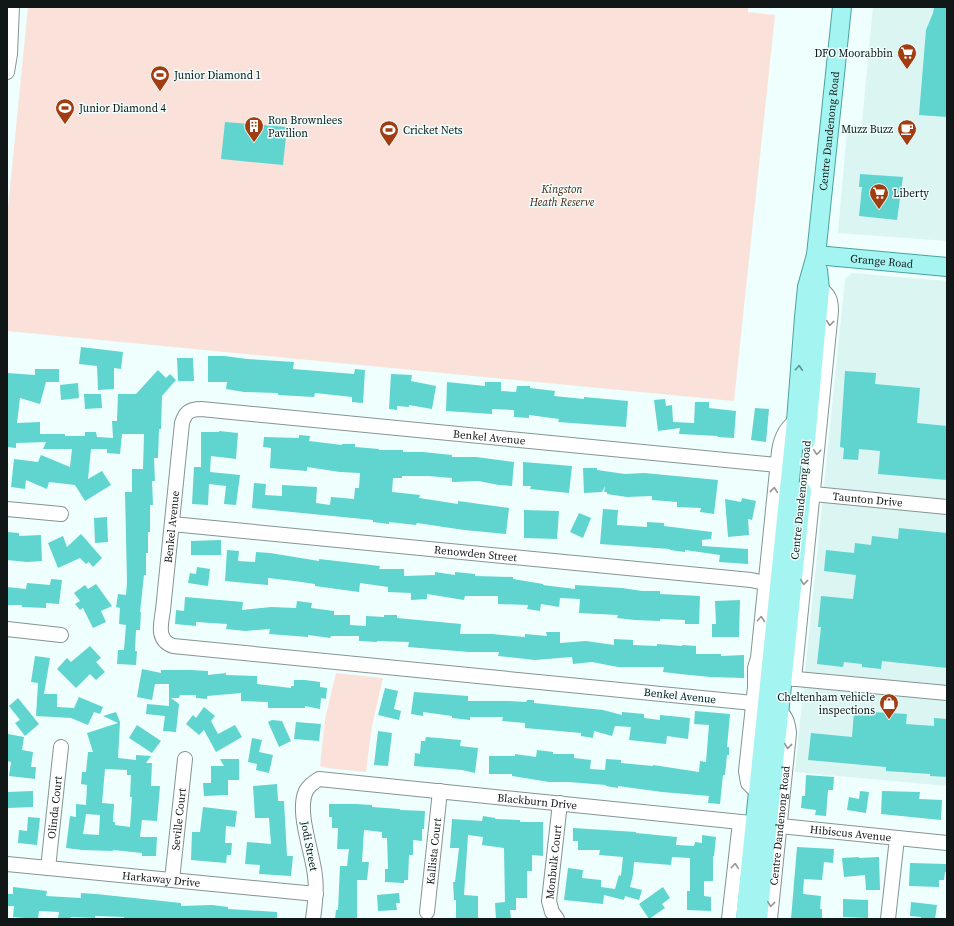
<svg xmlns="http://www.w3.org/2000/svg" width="954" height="926" viewBox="0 0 954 926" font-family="'Source Serif 4',serif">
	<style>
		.built { fill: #dbf5f3 }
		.green { fill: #fae2db }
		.building { fill: #60d4ce; fill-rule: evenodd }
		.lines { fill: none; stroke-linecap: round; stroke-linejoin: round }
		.minor-casing { stroke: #859493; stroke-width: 16 }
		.major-casing { stroke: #4aa29e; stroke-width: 20 }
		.minor { stroke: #fff; stroke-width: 14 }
		.major { stroke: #a4f5f1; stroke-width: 18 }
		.oneway { stroke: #949696 }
		.oneway2 { stroke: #62918e }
		.labels { text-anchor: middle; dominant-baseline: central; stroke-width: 3; stroke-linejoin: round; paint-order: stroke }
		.poi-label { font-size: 11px; fill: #111616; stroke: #eefffd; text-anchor: start }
		.street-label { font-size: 11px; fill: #111616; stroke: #eefffd }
		.park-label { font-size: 11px; font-style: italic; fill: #4a1805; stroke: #eefffd }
	</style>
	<rect width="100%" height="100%" fill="#eefffd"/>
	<g class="built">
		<polygon points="873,7 947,7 947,241 838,233 847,132 861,133"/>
		<polygon points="852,273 947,281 947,786 795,772 845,279"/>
	</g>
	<g class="green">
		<polygon points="28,7 748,7 748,12 775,15 734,401 7,331 7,218"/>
		<polygon points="336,673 383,678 372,726 366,772 327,768 320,766 325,719"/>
	</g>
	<g class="building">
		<polygon points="934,7 947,7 947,117 919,115 926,30 933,13"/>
		<polygon points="225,122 287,127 283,165 221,159"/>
		<polygon points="860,174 903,177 897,220 859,216 862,187 859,187"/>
		<polygon points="81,347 123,352 121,369 114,368 114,389 98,390 97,366 79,364"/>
		<polygon points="208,356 224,356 247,359 294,362 293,369 354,374 355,369 365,370 363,403 352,402 352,397 315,393 314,397 278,395 278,393 244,392 226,389 227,382 208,382"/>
		<polygon points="177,358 193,358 194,381 178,381"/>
		<polygon points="35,369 59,369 59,382 46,382 40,404 20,398 17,423 40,422 40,434 65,434 65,436 85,436 85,432 96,432 97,437 113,438 112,421 117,421 118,394 136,394 158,370 166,378 170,374 176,380 162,396 161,429 159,429 158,458 154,458 155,481 152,481 153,505 150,505 150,532 148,532 148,553 146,553 146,575 144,575 140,612 141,612 140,630 136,630 135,651 137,651 136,665 117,664 118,650 124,650 126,625 119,624 120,608 116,607 118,594 126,595 127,582 125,492 132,492 132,469 143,469 144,434 122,434 120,454 107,453 107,449 91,449 88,479 102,471 111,485 85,501 75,485 49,482 47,489 26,480 25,489 11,487 14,459 38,462 41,455 70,467 72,449 43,449 46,442 16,443 16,448 7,447 7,373 35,375"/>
		<polygon points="845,371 876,373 875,384 920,388 917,423 947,426 947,480 878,474 880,451 859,449 858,460 843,459 844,448 840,447"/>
		<polygon points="391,374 412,375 411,381 436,386 432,409 409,405 409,407 397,406 397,410 389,409"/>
		<polygon points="447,382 485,386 485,382 501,382 501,391 516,392 517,386 530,386 530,388 555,391 554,396 584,399 584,397 628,401 626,427 558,422 559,419 529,415 529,418 514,417 514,410 492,409 492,414 446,411"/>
		<polygon points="78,383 79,398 61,400 60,385"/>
		<polygon points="84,394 101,394 102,408 85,409"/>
		<polygon points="665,399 666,406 672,405 673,422 694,423 695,402 709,402 709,408 736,411 734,438 717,437 718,436 679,434 680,428 658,431 654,400"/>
		<polygon points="755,408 769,409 766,442 751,440"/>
		<polygon points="219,431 238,433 236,459 211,456 210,472 240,475 236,505 224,504 226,486 209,484 208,505 192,504 194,467 201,467 201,432 219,432"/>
		<polygon points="299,435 310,436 309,441 342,445 342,444 355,444 355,447 379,449 379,450 403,450 403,452 423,452 452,455 452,457 476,457 514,462 512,486 499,485 478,481 452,482 452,478 428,476 402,476 402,478 393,478 392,492 420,495 419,498 458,504 458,501 509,508 506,534 464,530 417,523 416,525 389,522 389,524 373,522 373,520 252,508 254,483 266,484 265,495 282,496 282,485 317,487 316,503 330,505 331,497 354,499 355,488 359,488 360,473 340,472 307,467 307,471 270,468 271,448 263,447 264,437 299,438"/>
		<polygon points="523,462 572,466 569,493 530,489 531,486 523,486"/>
		<polygon points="583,468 597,468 597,470 625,474 644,473 718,480 714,514 700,512 701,508 677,507 677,502 652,500 652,496 627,497 607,494 607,492 604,492 605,486 602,492 584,493"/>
		<polygon points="742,498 756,501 752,520 748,519 749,535 728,537 725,499 741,502"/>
		<polygon points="603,509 618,510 617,525 647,527 647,522 664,523 664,526 712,532 711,539 702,540 702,546 748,549 748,564 719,562 720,555 685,550 685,552 670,550 670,549 600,544"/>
		<polygon points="524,510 559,511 557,539 524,538"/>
		<polygon points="579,513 591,518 583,538 570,532"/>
		<polygon points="107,517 108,542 95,543 94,518"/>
		<polygon points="899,528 947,533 947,668 882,661 881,669 862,667 862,664 844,662 843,667 817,664 821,627 818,627 821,596 853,599 856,575 824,571 826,550 854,553 855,543 871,545 872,536 898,539"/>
		<polygon points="7,532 19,533 19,536 41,535 42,561 27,562 7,560"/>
		<polygon points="81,534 102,558 93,567 89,562 86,564 80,558 58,568 48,543 63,536 67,547"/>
		<polygon points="221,540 221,555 191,555 191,541"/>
		<polygon points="227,550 239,551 238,561 255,562 256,552 270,553 319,561 319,559 380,566 379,569 404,569 404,576 435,575 435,572 455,575 455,572 475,574 475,576 513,577 513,579 543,584 543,585 575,589 575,585 622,588 642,591 660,591 660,594 700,596 699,624 685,624 685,620 660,619 660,621 635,620 617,618 618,615 579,613 580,599 560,598 559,607 541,604 540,611 527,609 528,605 498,604 498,596 465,596 464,600 427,594 427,599 411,600 411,593 388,592 388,587 360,583 359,592 315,586 315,584 294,581 268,578 268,585 225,581"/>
		<polygon points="197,567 210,569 208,586 188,583 190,573 196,574"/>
		<polygon points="51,579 62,580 59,604 46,603 46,608 22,607 22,605 7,605 7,587 26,589 27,583 50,585"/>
		<polygon points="96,584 112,606 101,611 106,622 93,628 83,608 80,610 75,604 80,601 74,593 85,585 88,589"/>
		<polygon points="185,597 243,602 242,610 271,607 296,608 297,601 312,603 311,608 334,611 334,615 350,615 350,625 366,626 366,616 384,617 384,615 397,615 397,618 461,624 460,634 492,634 525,637 525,634 547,636 546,632 560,632 560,643 586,641 614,645 614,639 633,640 633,645 657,646 657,644 682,646 682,645 696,646 696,654 721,654 721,656 744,655 744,678 710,677 680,674 663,672 664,667 618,667 592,662 573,664 572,657 535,660 498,656 499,652 469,652 408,647 409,642 377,641 377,642 359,641 359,636 331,636 330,638 308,635 308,637 269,634 270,629 245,631 226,629 227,624 196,622 196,626 175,624 176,610 184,611"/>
		<polygon points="740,600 739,637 712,637 712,624 716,624 715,601"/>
		<polygon points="90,646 101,658 96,662 105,672 96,680 90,674 76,688 57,669 67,658 71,662"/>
		<polygon points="35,656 50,658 44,694 57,694 57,707 74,708 79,697 103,707 100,714 94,712 88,725 71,718 36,716 38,683 31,682"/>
		<polygon points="142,669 161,673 161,670 190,670 208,671 208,675 226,673 226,675 257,676 257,684 291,688 291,686 294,686 294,680 305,680 320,682 320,687 327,688 326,699 321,698 320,709 305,706 305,708 268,708 268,702 241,701 241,693 207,696 207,699 196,698 196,695 180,695 179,698 171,698 179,704 176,732 163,731 165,716 146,714 147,704 169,706 169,684 155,684 152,700 137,697"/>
		<polygon points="385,688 398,691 394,709 401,711 399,720 378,715"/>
		<polygon points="414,692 468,696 468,701 509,701 526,702 527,700 534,700 534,703 603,710 622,715 622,712 644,714 644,718 660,720 660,715 690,718 688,739 667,736 666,744 629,740 631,727 615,726 612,736 594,731 593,738 581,736 581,733 525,728 525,723 502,721 503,717 470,717 470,720 452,718 452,716 423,712 423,716 411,714"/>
		<polygon points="18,698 39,724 25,736 15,723 20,720 9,706"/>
		<polygon points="204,707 215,716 211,721 218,734 235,725 242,737 216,752 204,730 199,735 186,724 193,715 196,718"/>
		<polygon points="695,711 730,714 727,747 729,747 729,755 727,755 725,775 723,775 720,804 708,803 709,796 662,792 618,786 618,788 606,786 606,785 569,782 549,782 512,776 512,774 489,774 489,756 515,756 515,754 536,757 537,750 553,752 553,754 574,754 574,758 591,760 590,769 605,770 606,759 621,760 621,763 653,766 653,765 699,772 700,761 706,762 709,725 694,724"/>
		<polygon points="854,711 907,714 906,724 934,726 934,718 947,719 947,777 930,776 930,774 886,771 886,767 808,760 811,733 852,737"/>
		<path d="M116,712L120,722L118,758L136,760V755L151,756L146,763H152L151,786H160L157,821L142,820L140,837H157L156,856H142V853L113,850V851L82,850L66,848L70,816L76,817V804L86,805L87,785L81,784L82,772H86L88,752H93L87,733L118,723L103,716ZM105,769L127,770V775H131L130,797H132L130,827L115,825V822H113L114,804L102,803ZM86,814L100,815L99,835L83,834Z"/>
		<polygon points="272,720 282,721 291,741 279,747 268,722"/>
		<polygon points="296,722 321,724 319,741 294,739"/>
		<polygon points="137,725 161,741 152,753 129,738"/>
		<polygon points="378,731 392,733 388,766 374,765"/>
		<polygon points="8,734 24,737 22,750 33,752 31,767 36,767 35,779 9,776 11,762 7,761"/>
		<polygon points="426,737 461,740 460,746 478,748 475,773 462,770 414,766 415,753 420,754 421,741 425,741"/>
		<polygon points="252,738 262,740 259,752 273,755 269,773 256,770 257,764 248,762"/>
		<polygon points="220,759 239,759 239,780 228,780 228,795 204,796 203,783 211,783 211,766 224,766"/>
		<polygon points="806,775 834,777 833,790 828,790 826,816 815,815 816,810 801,808 802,796 805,796"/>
		<polygon points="277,784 278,801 284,801 287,856 293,856 291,876 259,874 260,865 245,864 247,842 271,844 269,818 255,818 253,786"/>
		<polygon points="33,791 33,807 7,808 7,792"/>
		<polygon points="860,791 869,792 866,813 847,810 849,797 859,799"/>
		<polygon points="882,791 920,792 919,799 942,800 941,820 881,814"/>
		<polygon points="329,804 356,804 372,805 372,807 400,809 400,810 425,811 424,829 422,829 422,841 413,840 413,855 409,855 408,880 404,880 404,883 385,882 385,869 388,869 387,838 382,838 382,832 364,830 362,862 369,862 367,880 357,880 357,919 335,919 336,910 338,910 340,866 347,866 349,849 337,849 338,828 332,828 332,817 329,817"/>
		<polygon points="203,807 237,811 235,827 226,826 225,843 232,843 231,855 227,855 226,863 191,860 192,832 200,832"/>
		<polygon points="483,816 495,818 495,819 520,820 520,822 543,822 543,856 532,855 532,871 527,871 527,898 516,898 516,910 510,910 511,919 496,919 495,903 505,902 504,848 482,845 483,837 468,835 464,895 478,896 478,919 456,919 456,900 454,900 453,882 455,882 459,848 450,848 452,819 482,821"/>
		<polygon points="28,817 40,818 37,845 18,843 19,830 27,831"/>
		<polygon points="573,828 636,832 636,833 677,837 676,845 694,846 695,842 702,843 702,835 716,837 714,856 713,856 713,881 704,881 704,896 711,897 711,911 687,910 687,891 690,891 690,858 672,857 671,865 634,862 633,875 630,887 642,890 639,900 625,896 624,900 604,895 603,904 564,900 568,868 583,870 582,878 601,880 601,887 615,889 619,875 621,876 623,857 599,855 600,850 578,850 578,841 573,841"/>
		<polygon points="797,847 834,849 833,863 824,862 822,880 804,879 803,894 821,896 820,909 822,909 822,919 791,919"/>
		<polygon points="859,857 859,858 879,857 880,890 866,890 865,875 844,877 842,858"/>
		<polygon points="910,863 947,864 947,872 945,872 944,880 939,880 939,887 909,886"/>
		<polygon points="13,887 47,891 46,896 81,898 81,893 96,894 181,903 181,906 212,905 228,907 228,909 277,912 277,919 124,919 124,917 95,916 95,918 71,917 70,919 58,919 59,912 39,911 38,919 13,917 14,906 7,906 8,894 13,894"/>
		<polygon points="663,887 670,898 662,904 665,908 649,919 639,904"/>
		<polygon points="399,893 400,903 396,903 397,910 378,911 377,895"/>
		<polygon points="843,899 868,900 868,918 843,917"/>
		<polygon points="911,902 937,905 935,919 921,919 921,917 910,916"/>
	</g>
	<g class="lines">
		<g class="minor-casing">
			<g id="minor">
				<polyline points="7,72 10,54 12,7"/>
				<path id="s1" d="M803,493L947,507"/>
				<polyline points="7,509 61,514"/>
				<path id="s2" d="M172,524L751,580L779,586"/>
				<polyline points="7,629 61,635"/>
				<polyline points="786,678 947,693"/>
				<path d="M794,679L831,311C831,300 829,294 820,289"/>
				<path id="s3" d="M753,703L173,646C156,640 161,624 163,610L182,423C185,413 189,409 201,409L777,465"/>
				<path d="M758,793L748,783L746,771L755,687V668L758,658L779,451C781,438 785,428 796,421"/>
				<path id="s4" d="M7,864L316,894"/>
				<path id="s5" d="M48,868L61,747"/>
				<path id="s6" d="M172,880L185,759"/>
				<path id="s7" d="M427,912L440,791"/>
				<path id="s8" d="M313,919C315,905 317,890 315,876C313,853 296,812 306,791C309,785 314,782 319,779L947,843"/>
				<path id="s9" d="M557,919L552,912L549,901L560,803"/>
				<polyline points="729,919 740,822"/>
				<path id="s10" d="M770,919L789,733C788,724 787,717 779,711"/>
				<polyline points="888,919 897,838"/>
			</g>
		</g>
		<g class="major-casing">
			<g id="major">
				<path id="s11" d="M816,255L947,267"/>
				<polyline points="806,441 820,289 818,270"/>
				<path id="s12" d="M745,919L796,421L804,317L807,287L816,255L842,7"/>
				<polyline points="758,919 802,491"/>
			</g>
		</g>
		<use href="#minor" class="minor"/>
		<use href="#major" class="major"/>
	</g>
	<defs><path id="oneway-chevron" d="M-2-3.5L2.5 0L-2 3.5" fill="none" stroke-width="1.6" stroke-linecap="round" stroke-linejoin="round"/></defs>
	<g class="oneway">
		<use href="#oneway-chevron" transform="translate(830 323) rotate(96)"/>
		<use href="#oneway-chevron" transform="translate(817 452) rotate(96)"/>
		<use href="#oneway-chevron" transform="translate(774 490) rotate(-84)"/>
		<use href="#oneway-chevron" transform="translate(804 582) rotate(96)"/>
		<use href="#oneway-chevron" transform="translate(761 619) rotate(-85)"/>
		<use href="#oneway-chevron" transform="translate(788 746) rotate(96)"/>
		<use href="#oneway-chevron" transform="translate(735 866) rotate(-84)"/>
		<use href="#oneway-chevron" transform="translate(771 904) rotate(96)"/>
	</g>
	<use class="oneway2" href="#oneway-chevron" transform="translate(799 368) rotate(-86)"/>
	<defs>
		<g id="supermarket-pin" transform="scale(1)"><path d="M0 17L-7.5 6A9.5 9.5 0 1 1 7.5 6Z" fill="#a23d12" stroke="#eefffd"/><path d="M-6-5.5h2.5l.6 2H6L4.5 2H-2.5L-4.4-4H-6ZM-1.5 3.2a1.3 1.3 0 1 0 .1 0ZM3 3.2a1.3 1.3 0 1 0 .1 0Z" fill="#fff"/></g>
		<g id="stadium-pin" transform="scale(1)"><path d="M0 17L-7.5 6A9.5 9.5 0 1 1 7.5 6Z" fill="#a23d12" stroke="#eefffd"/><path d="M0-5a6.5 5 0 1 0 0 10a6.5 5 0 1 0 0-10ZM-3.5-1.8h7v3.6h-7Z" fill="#fff"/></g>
		<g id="building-pin" transform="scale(1)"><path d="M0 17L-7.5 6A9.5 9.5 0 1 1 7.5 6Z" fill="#a23d12" stroke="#eefffd"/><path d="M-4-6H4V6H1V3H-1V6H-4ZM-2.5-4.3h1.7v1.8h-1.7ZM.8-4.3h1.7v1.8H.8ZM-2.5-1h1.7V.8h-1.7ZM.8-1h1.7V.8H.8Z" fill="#fff"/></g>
		<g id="cafe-pin" transform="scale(1)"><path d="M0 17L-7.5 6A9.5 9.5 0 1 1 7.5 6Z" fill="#a23d12" stroke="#eefffd"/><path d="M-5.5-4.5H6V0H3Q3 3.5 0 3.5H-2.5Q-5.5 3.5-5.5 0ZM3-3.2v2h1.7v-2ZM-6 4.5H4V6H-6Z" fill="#fff"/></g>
		<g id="shop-pin" transform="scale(1)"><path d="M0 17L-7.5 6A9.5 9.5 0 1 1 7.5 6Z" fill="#a23d12" stroke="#eefffd"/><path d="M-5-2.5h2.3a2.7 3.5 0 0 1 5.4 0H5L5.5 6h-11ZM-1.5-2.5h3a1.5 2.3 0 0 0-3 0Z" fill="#fff"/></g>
	</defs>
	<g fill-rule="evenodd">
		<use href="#supermarket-pin" x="907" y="53"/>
		<use href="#stadium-pin" x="160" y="75"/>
		<use href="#stadium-pin" x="65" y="108"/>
		<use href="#building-pin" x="254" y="126"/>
		<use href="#cafe-pin" x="907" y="129"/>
		<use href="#stadium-pin" x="389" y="130"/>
		<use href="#supermarket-pin" x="879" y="193"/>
		<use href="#shop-pin" x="889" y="703"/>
	</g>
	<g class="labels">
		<g class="poi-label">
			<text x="893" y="53" text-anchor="end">DFO Moorabbin</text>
			<text x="174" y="75">Junior Diamond 1</text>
			<text x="79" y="108">Junior Diamond 4</text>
			<text x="268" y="120">Ron Brownlees<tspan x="268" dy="13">Pavilion</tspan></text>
			<text x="893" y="129" text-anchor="end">Muzz Buzz</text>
			<text x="403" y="130">Cricket Nets</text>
			<text x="893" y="193">Liberty</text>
			<text x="875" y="697" text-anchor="end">Cheltenham vehicle<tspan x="875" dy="13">inspections</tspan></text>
		</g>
		<g class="street-label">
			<text stroke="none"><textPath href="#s12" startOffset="793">Centre Dandenong Road</textPath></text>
			<text stroke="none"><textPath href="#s11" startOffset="66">Grange Road</textPath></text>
			<text stroke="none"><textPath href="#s3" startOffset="1128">Benkel Avenue</textPath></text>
			<text stroke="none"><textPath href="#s1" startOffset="65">Taunton Drive</textPath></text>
			<text transform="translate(801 500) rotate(-84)">Centre Dandenong Road</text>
			<text stroke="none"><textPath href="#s3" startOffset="708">Benkel Avenue</textPath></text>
			<text stroke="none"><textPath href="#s2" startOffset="305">Renowden Street</textPath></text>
			<text transform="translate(680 696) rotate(6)">Benkel Avenue</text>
			<text stroke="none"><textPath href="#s8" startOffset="367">Blackburn Drive</textPath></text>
			<text stroke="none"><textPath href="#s5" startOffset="61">Olinda Court</textPath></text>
			<text stroke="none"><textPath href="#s6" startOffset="61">Seville Court</textPath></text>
			<text stroke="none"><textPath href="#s10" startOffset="94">Centre Dandenong Road</textPath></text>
			<text stroke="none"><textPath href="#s8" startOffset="682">Hibiscus Avenue</textPath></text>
			<text transform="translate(309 846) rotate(79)">Jodi Street</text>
			<text stroke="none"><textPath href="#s7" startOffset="61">Kallista Court</textPath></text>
			<text stroke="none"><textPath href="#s9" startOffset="59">Monbulk Court</textPath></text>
			<text stroke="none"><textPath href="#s4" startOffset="155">Harkaway Drive</textPath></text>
		</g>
		<g class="park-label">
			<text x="562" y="189">Kingston<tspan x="562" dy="13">Heath Reserve</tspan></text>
		</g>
	</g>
	<rect width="954" height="926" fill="none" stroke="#111616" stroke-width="16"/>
</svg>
